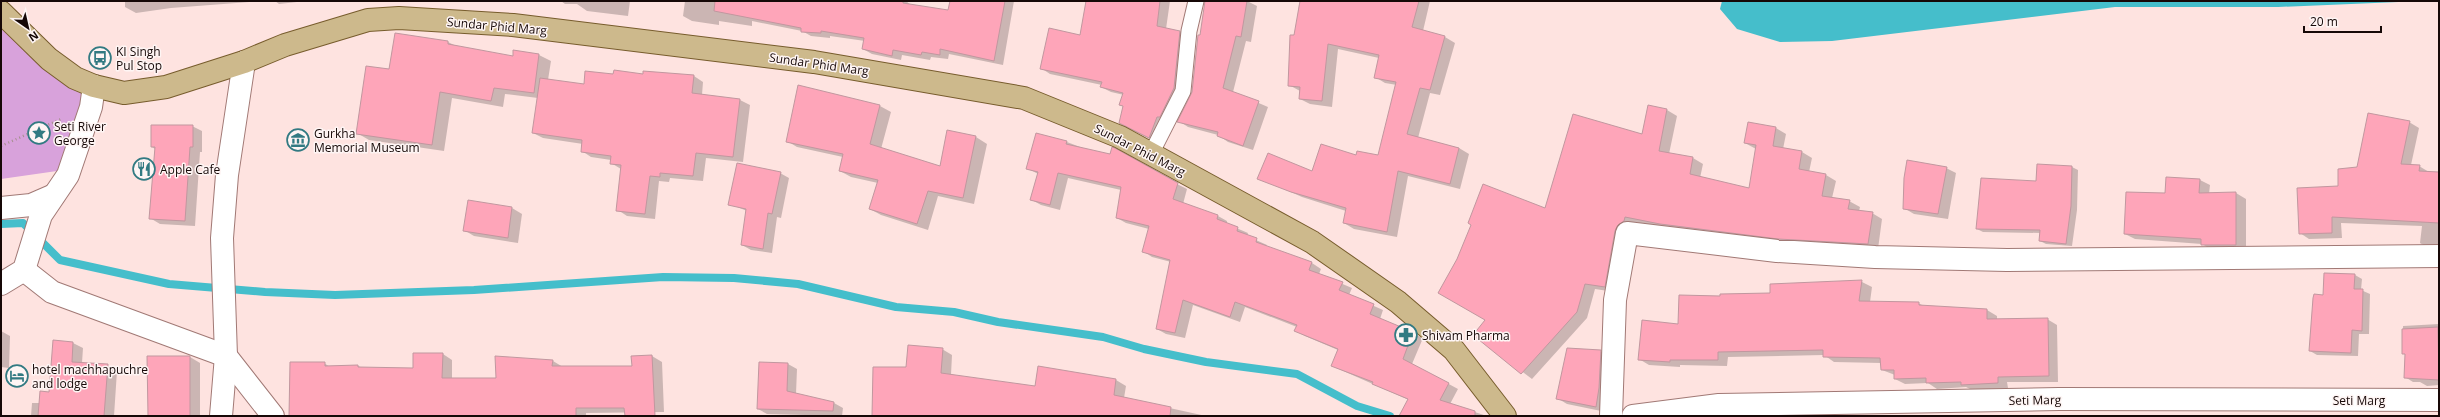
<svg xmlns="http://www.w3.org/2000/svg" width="2440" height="417" viewBox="0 0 2440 417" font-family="'Open Sans',sans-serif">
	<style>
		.green { fill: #d8a2db }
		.water { fill: #45becb }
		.shadow { fill: #0003 }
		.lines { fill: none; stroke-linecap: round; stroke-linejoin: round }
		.stream { stroke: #45becb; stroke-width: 8 }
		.building { fill: #fea5b9; stroke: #c1979f }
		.lane-casing { stroke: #a17975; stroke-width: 17 }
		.street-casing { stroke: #a17975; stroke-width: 24 }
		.primary-casing { stroke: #775c2c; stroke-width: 24 }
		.path { stroke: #a58f8d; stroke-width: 2.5; stroke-dasharray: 1 3; stroke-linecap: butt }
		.lane { stroke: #fff; stroke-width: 15 }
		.street { stroke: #fff; stroke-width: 22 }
		.primary { stroke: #cdb98c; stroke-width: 22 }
		.labels { text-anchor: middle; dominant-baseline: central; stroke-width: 3; stroke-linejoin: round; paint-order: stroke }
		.street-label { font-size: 12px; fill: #160807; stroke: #fef5f4 }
		.poi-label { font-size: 12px; fill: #160807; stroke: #fef5f4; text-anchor: start }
	</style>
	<rect width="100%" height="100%" fill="#fee3e0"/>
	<polygon class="green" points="1,26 91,96 64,170 1,179"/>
	<polygon class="water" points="1722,1 2422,1 2278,7 2115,7 1832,41 1780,42 1737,29 1720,9"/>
	<g class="shadow">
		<polygon points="125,1 262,1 171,8 136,13 125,7"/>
		<polygon points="275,1 306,1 279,4"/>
		<polygon points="561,1 630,1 628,16 587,11 577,4 565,4"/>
		<polygon points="685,1 906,1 912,6 949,11 951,1 1014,1 1003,65 949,54 948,59 931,57 930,60 902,55 901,60 872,54 863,49 865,41 830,36 830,38 811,36 802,31 752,21 752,26 719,21 719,25 692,21 683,16"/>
		<polygon points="1087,1 1170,1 1166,29 1180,32 1189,37 1183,94 1158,143 1129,128 1124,95 1111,92 1101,87 1102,85 1050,74 1041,68 1081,36"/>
		<polygon points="1206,1 1247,1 1257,6 1251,42 1246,41 1233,92 1268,107 1253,150 1228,142 1218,135 1188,127 1179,121 1193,92"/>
		<polygon points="1302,1 1430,1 1423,31 1445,37 1455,43 1440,95 1430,93 1418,138 1459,148 1469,154 1460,189 1408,176 1397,237 1354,229 1344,223 1346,211 1302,197 1259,178 1313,172 1357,156 1379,156 1397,85 1385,83 1375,77 1379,58 1338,49 1332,107 1310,104 1300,99 1300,91 1289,85 1299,5"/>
		<polygon points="396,34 448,42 456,46 513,57 514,51 539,55 551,61 548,80 584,85 614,75 694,76 703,82 702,95 740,100 750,105 743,162 706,158 703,181 670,178 669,182 659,181 655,219 627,216 618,210 621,169 611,163 611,160 591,157 582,151 583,144 543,138 533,133 538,98 505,94 503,107 452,98 444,151 369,140 357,133 390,70"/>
		<polygon points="880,106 891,112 881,149 940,167 948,132 976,137 987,144 974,204 938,196 928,230 881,215 870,209 878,183 851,177 840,171 843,157 797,147 787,141"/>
		<polygon points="1667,110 1677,116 1669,154 1693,158 1703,164 1700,178 1750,189 1756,149 1745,143 1776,128 1786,134 1783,149 1802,152 1812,158 1809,172 1826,175 1836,181 1832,198 1849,201 1860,207 1859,211 1872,213 1882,219 1878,249 1789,244 1671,230 1635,222 1615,292 1595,289 1587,318 1532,379 1474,335 1487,320 1546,209 1643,135"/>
		<polygon points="2409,122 2419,128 2411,165 2419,166 2429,172 2439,173 2439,249 2430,249 2420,243 2422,226 2341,223 2342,238 2309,239 2300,233 2357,168"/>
		<polygon points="192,126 202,131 202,152 200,152 195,226 160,224 150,218 155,149 152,147"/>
		<polygon points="1067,142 1177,184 1187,189 1183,204 1218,216 1227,221 1227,224 1248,233 1247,236 1267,245 1266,247 1312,263 1321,269 1319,274 1352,288 1349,295 1383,310 1380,319 1423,338 1412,364 1458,389 1450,404 1487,416 1413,416 1409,400 1332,366 1338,350 1305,336 1296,331 1297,327 1245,307 1240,322 1193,305 1185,338 1166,334 1157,329 1171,262 1152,257 1143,251 1149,229 1126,223 1117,218 1121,190 1068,178 1060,210 1041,205 1032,200 1038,174 1027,168"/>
		<polygon points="2072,167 2078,170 2077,210 2072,246 2046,244 2040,241 2041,233 1983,232 1977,229 2037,182"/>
		<polygon points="1946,168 1956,173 1948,219 1914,214 1904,208"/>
		<polygon points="780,173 789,178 781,218 777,217 772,253 751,250 742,245 747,211 730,204"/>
		<polygon points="2200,180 2210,185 2209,194 2236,193 2246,199 2246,251 2212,250 2202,244 2135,239 2125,234 2166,194"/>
		<polygon points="512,208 522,214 518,243 474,236 464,230"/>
		<polygon points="2355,275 2362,279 2361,290 2370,294 2369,334 2359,334 2358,356 2317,355 2310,351 2324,296"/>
		<polygon points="1862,282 1872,287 1870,302 1918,303 1924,306 1987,310 1997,316 1997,320 2047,319 2057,325 2058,382 2007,382 2008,388 1972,390 1966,387 1937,389 1928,383 1905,384 1895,379 1895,375 1882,370 1881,363 1834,362 1824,355 1728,357 1727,366 1680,365 1680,367 1649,365 1639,359 1679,325 1721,298 1771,294 1771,285"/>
		<polygon points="2439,324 2439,385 2427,386 2420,382 2413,382 2405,377 2406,355 2403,353 2403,326"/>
		<polygon points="1,331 10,336 9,368 1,367"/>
		<polygon points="54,341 73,343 83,348 82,363 107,365 117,371 114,416 31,416 32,403 40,403 50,393"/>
		<polygon points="942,349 952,355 951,375 1036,388 1039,368 1116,380 1126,386 1124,398 1206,416 873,416 907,368"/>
		<polygon points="1600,351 1610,356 1606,412 1567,404 1557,398"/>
		<polygon points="443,354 452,360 452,379 497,379 553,361 563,367 633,367 632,357 652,356 662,362 664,412 586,413 586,416 290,416 324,363 330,367 358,366 363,368 414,369"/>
		<polygon points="190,357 200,363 200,416 149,416"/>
		<polygon points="788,364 797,369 796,394 834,403 843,408 842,416 767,414 758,409"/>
	</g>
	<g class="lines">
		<polyline class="stream" points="1,224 23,223 60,260 169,284 265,292 335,295 474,290 663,277 734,278 798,284 896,307 954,312 998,322 1103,337 1144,349 1206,362 1297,374 1357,406 1390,416"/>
	</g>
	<g class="building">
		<polygon points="715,1 903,1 903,3 948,10 950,1 1005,1 994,61 940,49 940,55 922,52 921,55 893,50 892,56 862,49 864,38 821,31 821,33 801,32 801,28 714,11"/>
		<polygon points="1086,1 1160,1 1157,26 1180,31 1174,88 1160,117 1157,117 1149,138 1119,123 1123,106 1119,105 1123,93 1100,87 1102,82 1040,69 1049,28 1080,35"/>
		<polygon points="1205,1 1247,1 1241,37 1236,36 1223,88 1259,101 1243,146 1217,136 1218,132 1177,122 1192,92 1198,35 1200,35"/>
		<polygon points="1300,1 1419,1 1412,27 1445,36 1430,90 1420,88 1407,134 1459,148 1450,184 1398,171 1387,232 1343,223 1346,208 1291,192 1257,179 1268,153 1312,171 1321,144 1356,155 1357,151 1378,155 1396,82 1374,78 1379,55 1328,44 1322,101 1299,99 1300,87 1288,86 1290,35 1294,35"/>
		<polygon points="395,33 448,41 448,44 513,56 513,50 539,54 534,93 494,88 491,101 440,92 432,145 356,134 366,66 389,69"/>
		<polygon points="614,70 643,74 643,71 694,75 692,93 740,99 733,157 696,153 693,176 660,173 660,177 650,176 645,214 616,211 621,165 610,164 611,156 581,152 582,140 532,133 540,78 584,84 585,71 613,74"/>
		<polygon points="798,85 880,105 870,144 940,166 947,130 976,136 963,198 928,191 917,224 869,209 878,180 839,171 843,154 786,142"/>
		<polygon points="1648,105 1667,109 1659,151 1693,157 1690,174 1749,188 1756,145 1744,143 1748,122 1776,127 1773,146 1802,151 1799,169 1826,174 1822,196 1850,200 1848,209 1873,212 1868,244 1778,239 1660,224 1625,217 1624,221 1618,225 1615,231 1605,287 1585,284 1577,312 1521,374 1473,335 1485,320 1438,293 1457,259 1471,225 1468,223 1483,184 1545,208 1573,114 1642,134"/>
		<polygon points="2368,113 2410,121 2401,164 2420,165 2419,171 2439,172 2439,223 2332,217 2332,233 2299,234 2297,188 2338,186 2338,169 2357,167"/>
		<polygon points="151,125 193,125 193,147 190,147 185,221 149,219 155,147 151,147"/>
		<polygon points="1036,133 1067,141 1066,144 1110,154 1112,147 1115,148 1178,183 1173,199 1218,215 1217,219 1238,227 1237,231 1257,238 1256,242 1312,262 1309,270 1343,282 1339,290 1374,304 1370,314 1413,332 1403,359 1449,383 1440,400 1475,411 1475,416 1399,416 1408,399 1372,384 1373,382 1331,366 1338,349 1294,331 1297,325 1235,302 1230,317 1183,300 1175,333 1156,329 1170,260 1142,252 1149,226 1116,218 1121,187 1058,173 1050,205 1030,200 1038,172 1026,169"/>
		<polygon points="1907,160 1947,167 1938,214 1903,209 1904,178"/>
		<polygon points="737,163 781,172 772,214 768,213 763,249 741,245 746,209 728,205"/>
		<polygon points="2037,164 2072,166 2071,206 2066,244 2039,241 2040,230 1976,229 1981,178 2036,181"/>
		<polygon points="2166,177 2200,179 2199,193 2236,192 2236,245 2201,245 2201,239 2124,234 2126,192 2165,193"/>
		<polygon points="468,200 512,207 508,238 463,231"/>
		<polygon points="2324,273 2355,274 2354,289 2363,289 2362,331 2352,330 2351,353 2309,351 2313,298 2314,294 2323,295"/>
		<polygon points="1862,280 1859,301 1919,302 1919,305 1987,309 1987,319 2048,318 2049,376 1998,377 1998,383 1961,385 1961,382 1926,383 1926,378 1894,379 1894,370 1881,370 1880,358 1823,357 1823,350 1718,352 1718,360 1670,360 1670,362 1638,360 1642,320 1678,324 1679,295 1720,296 1720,294 1770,293 1770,284"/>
		<polygon points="2438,327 2439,380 2404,378 2405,354 2402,354 2402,329"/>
		<polygon points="53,340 73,342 72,362 108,364 104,416 38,416 40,391 49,392"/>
		<polygon points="908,345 943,348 941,373 1035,386 1038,366 1116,379 1114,395 1171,407 1170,416 872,416 873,367 906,367"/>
		<polygon points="1567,348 1601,350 1599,388 1596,407 1556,399"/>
		<polygon points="413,353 443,353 442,378 496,378 495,356 553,360 552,366 632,366 631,356 652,355 655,416 625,416 624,408 576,408 576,416 289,416 290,362 325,362 325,366 358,365 358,367 413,368"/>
		<polygon points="147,356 190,356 190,416 148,416"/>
		<polygon points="759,362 788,363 787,391 834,402 833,411 757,409"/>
	</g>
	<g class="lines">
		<g class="lane-casing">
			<polyline id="lane" points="1151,154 1183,91 1189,31 1196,1"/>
		</g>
		<g class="street-casing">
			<g id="street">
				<polyline points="1,208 31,205 54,195"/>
				<polyline points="24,270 52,292 226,356 273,416"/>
				<polyline points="1,284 24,270 41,215 68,175 91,107 94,86"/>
				<polyline points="221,416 226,356 222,238 227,175 244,62"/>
				<polyline points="1611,416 1615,300 1627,233 1777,251 1875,257 2007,260 2439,256"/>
				<polyline points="1633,416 1719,405 2059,399 2439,400"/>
			</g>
		</g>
		<g class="primary-casing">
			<polyline id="primary" points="1,12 49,59 75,78 94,86 124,93 166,87 244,62 285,45 368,20 399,18 513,25 814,62 1024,98 1120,137 1312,242 1398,302 1454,350 1505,416"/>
		</g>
		<polyline class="path" points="1,146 61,119"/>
		<use href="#lane" class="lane"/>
		<use href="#street" class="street"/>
		<use href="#primary" class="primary"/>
	</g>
	<defs>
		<g id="bus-ring" transform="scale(1.15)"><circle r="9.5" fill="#fef5f4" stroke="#327a82" stroke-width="1.5"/><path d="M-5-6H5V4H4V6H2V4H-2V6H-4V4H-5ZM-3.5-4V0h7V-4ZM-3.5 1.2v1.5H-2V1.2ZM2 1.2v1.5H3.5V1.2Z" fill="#327a82"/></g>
		<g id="sight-ring" transform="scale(1.15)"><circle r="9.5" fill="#fef5f4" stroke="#327a82" stroke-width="1.5"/><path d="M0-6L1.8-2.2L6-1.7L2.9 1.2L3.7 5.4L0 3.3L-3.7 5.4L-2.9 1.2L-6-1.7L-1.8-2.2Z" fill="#327a82"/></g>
		<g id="museum-ring" transform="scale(1.15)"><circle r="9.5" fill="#fef5f4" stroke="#327a82" stroke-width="1.5"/><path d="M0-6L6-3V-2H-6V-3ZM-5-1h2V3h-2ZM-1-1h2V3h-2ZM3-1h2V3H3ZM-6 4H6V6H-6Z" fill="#327a82"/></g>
		<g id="restaurant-ring" transform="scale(1.15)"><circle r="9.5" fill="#fef5f4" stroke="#327a82" stroke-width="1.5"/><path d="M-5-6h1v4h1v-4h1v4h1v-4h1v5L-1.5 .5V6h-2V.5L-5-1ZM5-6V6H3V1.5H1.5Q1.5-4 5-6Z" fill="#327a82"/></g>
		<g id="pharmacy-ring" transform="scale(1.15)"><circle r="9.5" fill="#fef5f4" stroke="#327a82" stroke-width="1.5"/><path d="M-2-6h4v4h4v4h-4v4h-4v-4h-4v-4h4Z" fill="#327a82"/></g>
		<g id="hotel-ring" transform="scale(1.15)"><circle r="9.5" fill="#fef5f4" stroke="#327a82" stroke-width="1.5"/><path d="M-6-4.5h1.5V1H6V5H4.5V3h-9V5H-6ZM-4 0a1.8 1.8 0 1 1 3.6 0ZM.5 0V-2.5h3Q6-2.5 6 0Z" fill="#327a82"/></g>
	</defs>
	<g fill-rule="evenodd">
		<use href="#bus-ring" x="100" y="58"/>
		<use href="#sight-ring" x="39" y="133"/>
		<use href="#museum-ring" x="298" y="140"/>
		<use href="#restaurant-ring" x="144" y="169"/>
		<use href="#pharmacy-ring" x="1406" y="335"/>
		<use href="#hotel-ring" x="17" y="376"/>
	</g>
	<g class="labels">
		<g class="street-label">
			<text transform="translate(497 26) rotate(5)">Sundar Phid Marg</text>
			<text transform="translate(819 64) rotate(8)">Sundar Phid Marg</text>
			<text transform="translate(1140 150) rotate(27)">Sundar Phid Marg</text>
			<text transform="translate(2035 400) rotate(-1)">Seti Marg</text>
			<text x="2359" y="400">Seti Marg</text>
		</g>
		<g class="poi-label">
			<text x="116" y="51">KI Singh<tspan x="116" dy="14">Pul Stop</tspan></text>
			<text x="54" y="126">Seti River<tspan x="54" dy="14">George</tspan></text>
			<text x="314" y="133">Gurkha<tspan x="314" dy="14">Memorial Museum</tspan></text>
			<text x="160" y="169">Apple Cafe</text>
			<text x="1422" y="335">Shivam Pharma</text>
			<text x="32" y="369">hotel machhapuchre<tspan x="32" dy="14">and lodge</tspan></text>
		</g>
	</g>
	<rect width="2440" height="417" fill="none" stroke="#160807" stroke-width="4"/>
	<g transform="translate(28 28) rotate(146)" stroke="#fef5f4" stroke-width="3" paint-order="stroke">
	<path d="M0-3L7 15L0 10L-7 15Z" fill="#160807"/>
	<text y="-6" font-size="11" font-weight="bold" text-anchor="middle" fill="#160807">N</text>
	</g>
	<path d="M2304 26v6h77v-6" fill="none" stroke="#160807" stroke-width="2"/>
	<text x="2310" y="26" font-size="12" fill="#160807" stroke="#fef5f4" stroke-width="3" paint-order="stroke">20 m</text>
</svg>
